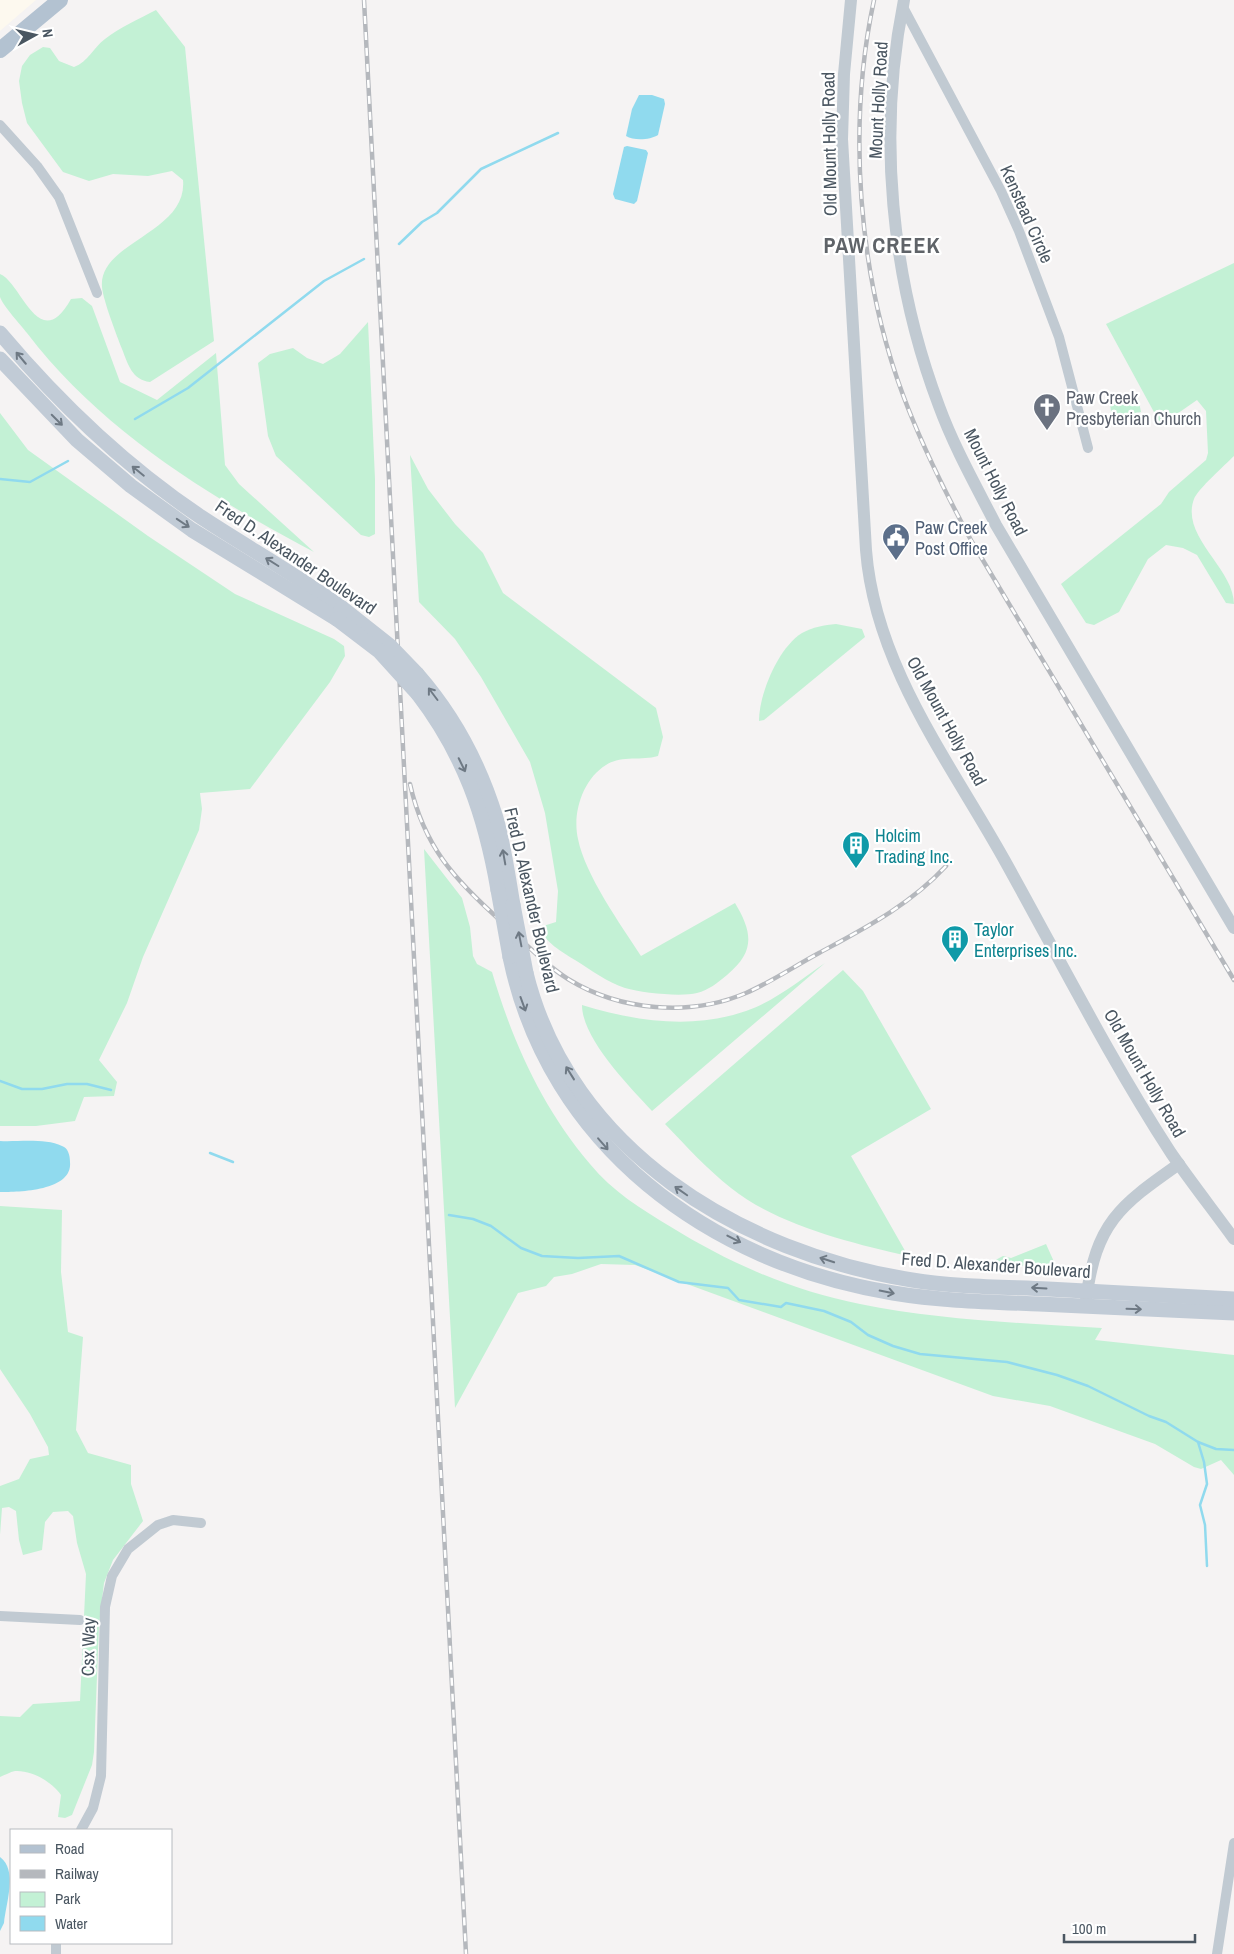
<svg xmlns="http://www.w3.org/2000/svg" width="1234" height="1954" viewBox="0 0 1234 1954" font-family="'Archivo Narrow',sans-serif">
	<style>
		.commercial { fill: #fdf9ef }
		.green { fill: #c3f1d5 }
		.water { fill: #90daee }
		.lines { fill: none; stroke-linecap: round; stroke-linejoin: round }
		.stream { stroke: #90daee; stroke-width: 2.5 }
		.minor { stroke: #c1cad2; stroke-width: 10 }
		.tertiary { stroke: #c1cad2; stroke-width: 12 }
		.secondary { stroke: #c1cbd6; stroke-width: 15 }
		.primary { stroke: #b3c2d1; stroke-width: 16 }
		.rail-casing { stroke: #b5b8bd; stroke-width: 4.5 }
		.rail { stroke: #fff; stroke-width: 2.5; stroke-dasharray: 8; stroke-linecap: butt }
		.secondary-bridge { stroke: #c1cbd6; stroke-width: 15 }
		.oneway { stroke: #6e7984 }
		.labels { text-anchor: middle; dominant-baseline: central; stroke-width: 4.5; stroke-linejoin: round; paint-order: stroke }
		.street-label { font-size: 18px; fill: #4a5661; stroke: #fff }
		.worship-label { font-size: 18px; fill: #5b616d; stroke: #fff; text-anchor: start }
		.service-label { font-size: 18px; fill: #4e5e75; stroke: #fff; text-anchor: start }
		.culture-label { font-size: 18px; fill: #0d838f; stroke: #fff; text-anchor: start }
		.district-label { font-size: 22px; font-weight: bold; letter-spacing: 1px; fill: #5f6368; stroke: #fff }
	</style>
	<rect width="100%" height="100%" fill="#f5f3f3"/>
	<polygon class="commercial" points="0,0 36,0 0,31"/>
	<g class="green">
		<path d="M156,10L185,47L214,341L150,382C132,380 128,364 122,349C117,336 103,300 102,287C98,242 188,233 183,180L172,171L148,176L113,174L89,181L63,172L27,123L22,103L19,81L22,66L30,55L43,47L50,48L59,61L74,67C88,62 93,48 105,39C120,27 139,19 156,10Z"/>
		<path d="M1234,263V456C1225,465 1198,489 1194,499C1180,537 1234,568 1234,604L1226,603L1197,555L1183,548L1166,545L1148,559L1119,612L1094,625L1086,623L1061,584L1161,504L1169,492L1206,460L1208,453L1206,411L1197,400L1161,425L1106,324Z"/>
		<path d="M0,274C22,283 39,356 71,299L82,298L92,306L120,382L157,400L216,353L225,465L239,484L314,552C208,496 101,430 27,333C21,325 3,306 0,297C0,291 0,281 0,274Z"/>
		<polygon points="368,322 375,479 375,534 369,537 361,535 276,456 268,436 258,363 270,354 293,348 307,358 323,364 340,354"/>
		<polygon points="1137,393 1141,412 1112,417 1109,398"/>
		<polygon points="0,413 28,450 148,536 235,594 334,639 344,646 345,656 330,682 250,789 200,793 202,809 199,830 143,957 127,1003 99,1060 117,1082 114,1096 84,1097 75,1121 36,1126 0,1126"/>
		<path d="M410,455L428,489L455,524L483,553L503,593L656,708L663,737L658,756C641,761 621,755 606,765C583,779 572,813 578,839C585,875 621,925 641,956L735,903C753,933 755,952 727,975C717,983 709,990 697,993C681,997 642,993 625,988C607,982 591,970 575,960C562,952 544,942 540,927L556,922L558,891L545,813L530,762L481,677L455,639L419,602Z"/>
		<path d="M836,624L862,629L865,637L764,720L759,721C759,694 778,648 802,633C813,627 824,625 836,624Z"/>
		<path d="M424,849L462,898L470,927L473,956L477,964L492,972C513,1043 542,1107 590,1164C612,1191 641,1209 671,1227C729,1263 793,1291 860,1304C939,1320 1021,1323 1102,1328L1095,1340L1234,1355V1475L1221,1460L1201,1469L1194,1467L1155,1444L1050,1406L993,1396L635,1265L601,1264L572,1274L554,1277L546,1286L518,1293L455,1408Z"/>
		<path d="M825,963L652,1111C630,1087 582,1039 582,1005C635,1021 692,1030 746,1011C775,1001 800,980 825,963Z"/>
		<path d="M843,970L863,991L931,1109L851,1156L908,1256C851,1243 777,1225 731,1188C707,1169 686,1146 665,1124Z"/>
		<path d="M0,1206L62,1210L61,1272L68,1332L83,1337L76,1430L88,1453L131,1465V1484L143,1521L113,1560L104,1583L99,1625L94,1752L92,1765L72,1815L65,1818L58,1817L61,1795C52,1782 32,1770 15,1771C10,1772 5,1775 0,1777V1716L20,1717L33,1704L80,1701L86,1574L77,1543L73,1516L68,1511L53,1512L45,1522L42,1550L23,1555L19,1540L16,1511L9,1507L2,1508L0,1535V1486L19,1479L30,1459L49,1455L48,1447L30,1414L0,1369Z"/>
		<polygon points="1046,1244 1055,1264 1016,1266 988,1264 1003,1256 1011,1258"/>
	</g>
	<g class="water">
		<path d="M639,95H652L664,99L665,104L658,135C650,140 634,141 626,136L632,109Z"/>
		<polygon points="627,146 646,150 648,153 637,201 634,204 615,199 613,194 624,147"/>
		<path d="M0,1141C18,1142 45,1138 62,1146C68,1148 70,1155 70,1162C73,1191 19,1192 0,1192Z"/>
		<path d="M0,1857C18,1870 6,1903 4,1923L0,1931Z"/>
	</g>
	<g class="lines">
		<g class="stream">
			<polyline points="399,244 422,222 437,213 481,169 558,133"/>
			<polyline points="135,419 188,388 324,281 364,259"/>
			<polyline points="0,479 30,482 68,461"/>
			<polyline points="0,1081 22,1089 42,1089 67,1084 87,1084 111,1090"/>
			<polyline points="210,1153 233,1162"/>
			<polyline points="449,1215 473,1219 491,1226 521,1248 542,1256 578,1258 619,1256 679,1282 728,1288 739,1300 781,1307 786,1303 824,1311 851,1322 868,1335 893,1346 920,1354 1007,1362 1057,1375 1088,1386 1149,1416 1166,1422 1198,1442 1216,1449 1234,1450"/>
			<polyline points="1198,1442 1204,1462 1207,1484 1200,1505 1205,1525 1207,1566"/>
		</g>
		<g class="minor">
			<polyline points="903,7 1001,191 1019,231 1059,337 1088,448"/>
			<polyline points="0,125 37,166 59,197 97,293"/>
			<polyline points="0,1616 80,1620"/>
			<polyline points="81,1830 93,1808 101,1776 105,1607 112,1576 128,1549 158,1525 173,1520 201,1523"/>
			<polyline points="56,1943 56,1954"/>
			<polyline points="1217,1954 1234,1843"/>
		</g>
		<g class="tertiary">
			<path d="M851,0L844,74L842,139L866,550C875,666 950,762 1005,861C1059,958 1110,1059 1171,1153C1191,1182 1213,1210 1234,1239"/>
			<path d="M904,0C877,133 891,279 939,406C954,447 976,486 996,525L1234,928"/>
			<path d="M1086,1300C1096,1223 1119,1206 1179,1164"/>
		</g>
		<g class="secondary">
			<path d="M0,333C59,403 125,466 201,517C248,548 297,575 342,608"/>
			<polyline points="0,359 77,440 131,486 192,530 337,619"/>
			<path d="M417,674C453,715 480,766 496,818C504,846 508,876 513,905"/>
			<path d="M418,694C464,754 485,815 498,890"/>
			<path d="M510,957C549,1145 709,1263 893,1293C941,1301 990,1302 1039,1304C1104,1307 1169,1310 1234,1313"/>
			<path d="M526,973C570,1151 742,1253 912,1280C956,1287 1003,1287 1048,1289C1110,1292 1172,1296 1234,1299"/>
		</g>
		<polyline class="primary" points="0,50 60,0"/>
		<g class="rail-casing">
			<g id="rail">
				<polyline points="364,0 466,1954"/>
				<path d="M874,0C847,126 858,274 903,395C922,446 946,494 972,542L1234,980"/>
				<path d="M410,784C424,847 455,880 502,922C523,941 544,964 568,979C620,1011 690,1017 746,993C771,982 795,966 819,953C865,928 910,905 946,866"/>
			</g>
		</g>
		<use href="#rail" class="rail"/>
		<g class="secondary-bridge">
			<polyline points="342,608 390,646 417,674"/>
			<polyline points="337,619 379,651 418,694"/>
			<polyline points="498,890 510,957"/>
			<polyline points="513,905 526,973"/>
		</g>
	</g>
	<defs><path id="oneway-shaft" d="M-6 0H5M1.5-3L5.5 0L1.5 3" fill="none" stroke-width="1.6" stroke-linecap="round" stroke-linejoin="round" transform="scale(1.25)"/></defs>
	<g class="oneway">
		<use href="#oneway-shaft" transform="translate(21 358) rotate(-130)"/>
		<use href="#oneway-shaft" transform="translate(57 420) rotate(45)"/>
		<use href="#oneway-shaft" transform="translate(138 471) rotate(-141)"/>
		<use href="#oneway-shaft" transform="translate(183 523) rotate(34)"/>
		<use href="#oneway-shaft" transform="translate(272 562) rotate(-148)"/>
		<use href="#oneway-shaft" transform="translate(433 694) rotate(-127)"/>
		<use href="#oneway-shaft" transform="translate(462 765) rotate(64)"/>
		<use href="#oneway-shaft" transform="translate(504 857) rotate(-100)"/>
		<use href="#oneway-shaft" transform="translate(520 939) rotate(-101)"/>
		<use href="#oneway-shaft" transform="translate(523 1004) rotate(70)"/>
		<use href="#oneway-shaft" transform="translate(570 1073) rotate(-122)"/>
		<use href="#oneway-shaft" transform="translate(603 1144) rotate(49)"/>
		<use href="#oneway-shaft" transform="translate(681 1191) rotate(-145)"/>
		<use href="#oneway-shaft" transform="translate(734 1239) rotate(27)"/>
		<use href="#oneway-shaft" transform="translate(827 1260) rotate(-162)"/>
		<use href="#oneway-shaft" transform="translate(1039 1288) rotate(-177)"/>
		<use href="#oneway-shaft" transform="translate(887 1292) rotate(11)"/>
		<use href="#oneway-shaft" transform="translate(1134 1309) rotate(2)"/>
	</g>
	<defs>
		<g id="church-pin" transform="scale(1.4375)"><path d="M0 17L-7.5 6A9.5 9.5 0 1 1 7.5 6Z" fill="#6b7280" stroke="#fff"/><path d="M-1.2-6h2.4v3.5h3.3v2.4h-3.3V6h-2.4V-.1h-3.3v-2.4h3.3Z" fill="#fff"/></g>
		<g id="civic-pin" transform="scale(1.4375)"><path d="M0 17L-7.5 6A9.5 9.5 0 1 1 7.5 6Z" fill="#5c6f8a" stroke="#fff"/><path d="M-.6-6.5H3V-4.5H.6V-3L4-1V1h2V6H-6V1h2V-1L-.6-3ZM-1.2 2.5V6h2.4V2.5Z" fill="#fff"/></g>
		<g id="building-pin" transform="scale(1.4375)"><path d="M0 17L-7.5 6A9.5 9.5 0 1 1 7.5 6Z" fill="#0f9aa8" stroke="#fff"/><path d="M-4-6H4V6H1V3H-1V6H-4ZM-2.5-4.3h1.7v1.8h-1.7ZM.8-4.3h1.7v1.8H.8ZM-2.5-1h1.7V.8h-1.7ZM.8-1h1.7V.8H.8Z" fill="#fff"/></g>
	</defs>
	<g fill-rule="evenodd">
		<use href="#church-pin" x="1047" y="407"/>
		<use href="#civic-pin" x="896" y="537"/>
		<use href="#building-pin" x="856" y="845"/>
		<use href="#building-pin" x="955" y="939"/>
	</g>
	<g class="labels">
		<g class="street-label">
			<text transform="translate(878 100) rotate(-87)">Mount Holly Road</text>
			<text transform="translate(829 144) rotate(-91)">Old Mount Holly Road</text>
			<text transform="translate(1027 214) rotate(66)">Kenstead Circle</text>
			<text transform="translate(996 482) rotate(63)">Mount Holly Road</text>
			<text transform="translate(296 557) rotate(34)">Fred D. Alexander Boulevard</text>
			<text transform="translate(947 721) rotate(61)">Old Mount Holly Road</text>
			<text transform="translate(532 900) rotate(77)">Fred D. Alexander Boulevard</text>
			<text transform="translate(1145 1073) rotate(60)">Old Mount Holly Road</text>
			<text transform="translate(996 1265) rotate(4)">Fred D. Alexander Boulevard</text>
			<text transform="translate(88 1647) rotate(-89)">Csx Way</text>
		</g>
		<g class="worship-label">
			<text x="1066" y="397">Paw Creek<tspan x="1066" dy="21">Presbyterian Church</tspan></text>
		</g>
		<g class="service-label">
			<text x="915" y="527">Paw Creek<tspan x="915" dy="21">Post Office</tspan></text>
		</g>
		<g class="culture-label">
			<text x="875" y="835">Holcim<tspan x="875" dy="21">Trading Inc.</tspan></text>
			<text x="974" y="929">Taylor<tspan x="974" dy="21">Enterprises Inc.</tspan></text>
		</g>
		<g class="district-label">
			<text x="882" y="245">PAW CREEK</text>
		</g>
	</g>
	<rect x="10" y="1829" width="162" height="115" fill="#ffffff" stroke="#b7bbc0"/>
	<rect x="20" y="1845" width="25" height="8" fill="#b3c2d1" stroke="#b7bbc0"/>
	<text x="55" y="1854" font-size="15" fill="#4a5661">Road</text>
	<rect x="20" y="1870" width="25" height="8" fill="#b5b8bd" stroke="#b7bbc0"/>
	<text x="55" y="1879" font-size="15" fill="#4a5661">Railway</text>
	<rect x="20" y="1892" width="25" height="15" fill="#c3f1d5" stroke="#b7bbc0"/>
	<text x="55" y="1904" font-size="15" fill="#4a5661">Park</text>
	<rect x="20" y="1916" width="25" height="15" fill="#90daee" stroke="#b7bbc0"/>
	<text x="55" y="1929" font-size="15" fill="#4a5661">Water</text>
	<g transform="translate(35 35) rotate(82)" stroke="#ffffff" stroke-width="4" paint-order="stroke">
	<path d="M0-4L9 19L0 12L-9 19Z" fill="#4a5661"/>
	<text y="-8" font-size="14" font-weight="bold" text-anchor="middle" fill="#4a5661">N</text>
	</g>
	<path d="M1064 1934v8h131v-8" fill="none" stroke="#4a5661" stroke-width="2.5"/>
	<text x="1072" y="1934" font-size="15" fill="#4a5661" stroke="#ffffff" stroke-width="4" paint-order="stroke">100 m</text>
</svg>
